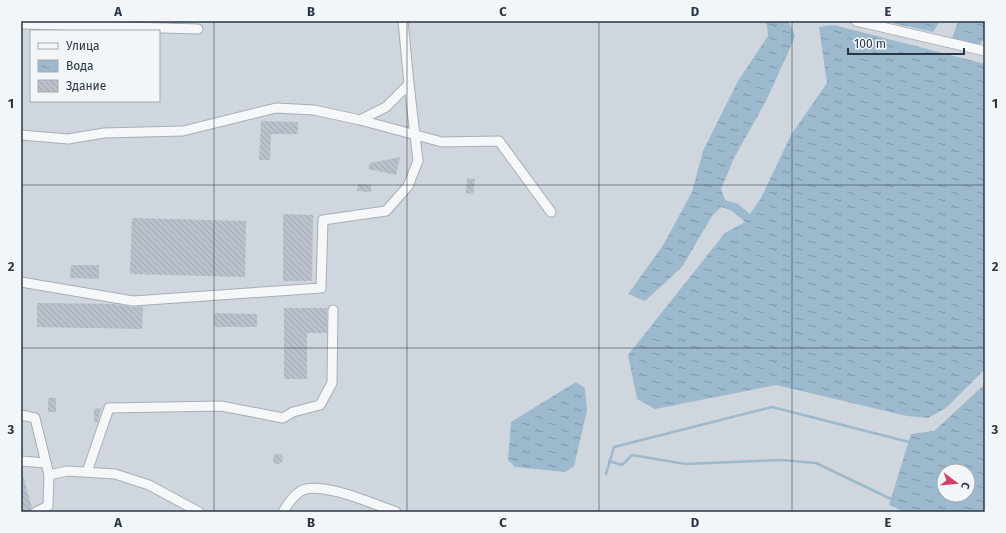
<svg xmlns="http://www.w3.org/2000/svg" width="1006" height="533" viewBox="0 0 1006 533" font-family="'Fira Sans',sans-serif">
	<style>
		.built { fill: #d0d6de; fill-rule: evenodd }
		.water { fill: url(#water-ripples); fill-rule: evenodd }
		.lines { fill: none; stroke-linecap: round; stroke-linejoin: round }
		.stream { stroke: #9cb9cd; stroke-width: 2.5 }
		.building { fill: url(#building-back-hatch) }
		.minor-casing { stroke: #a7aeb6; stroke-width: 11 }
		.minor { stroke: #f6f7f9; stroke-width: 9 }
		.grid { fill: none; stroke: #293645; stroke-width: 1; stroke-opacity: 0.55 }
		.neatline { fill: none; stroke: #293645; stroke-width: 1.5 }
		.grid-label { font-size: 13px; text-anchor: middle; font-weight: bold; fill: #293645 }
	</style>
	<defs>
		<pattern id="water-ripples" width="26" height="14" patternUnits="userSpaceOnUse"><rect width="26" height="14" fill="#9cb9cd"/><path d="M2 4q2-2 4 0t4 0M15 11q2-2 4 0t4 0" fill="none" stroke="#7f97a8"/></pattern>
		<pattern id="building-back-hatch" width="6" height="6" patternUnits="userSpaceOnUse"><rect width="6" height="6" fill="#b9c1ca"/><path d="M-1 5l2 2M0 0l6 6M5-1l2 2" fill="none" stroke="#9fa6af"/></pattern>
	</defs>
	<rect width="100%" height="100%" fill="#e2e7eb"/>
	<path class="built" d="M21,21H985V512H21ZM31,31H159V101H31ZM944,471H968V495H944Z"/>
	<g class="water">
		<polygon points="763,21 788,21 795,36 787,55 766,101 734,158 721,189 725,200 738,204 750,214 761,198 791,135 827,83 819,27 834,25 985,64 985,369 946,408 928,418 907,416 776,385 655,409 637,399 628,355 725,233 745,222 732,211 721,207 712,216 682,267 645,301 628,294 662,247 692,192 703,151 738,81 768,36 767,25"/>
		<polygon points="884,21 940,21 933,32"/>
		<polygon points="958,21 985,21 985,36 979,46 952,39"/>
		<polygon points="576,382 585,388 587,411 574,466 565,472 515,467 508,460 511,422"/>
		<path d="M985,384V512H905L889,505L911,434L934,431ZM944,471H968V495H944Z"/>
	</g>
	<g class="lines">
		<g class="stream">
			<polyline points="609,461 622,465 632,455 685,464 782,460 816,463 891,499"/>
			<polyline points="606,474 614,447 772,407 909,442"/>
		</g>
	</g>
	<g class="building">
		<polygon points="261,121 298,122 298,134 271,134 270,160 259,160"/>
		<polygon points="400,157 396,175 368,169 370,163"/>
		<polygon points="467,178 475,179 473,194 466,193"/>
		<polygon points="358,184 371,185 371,192 357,191"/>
		<polygon points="283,214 313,215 312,281 283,281"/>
		<polygon points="132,218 246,221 245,277 130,274"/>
		<polygon points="71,265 99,265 99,279 70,278"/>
		<polygon points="37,303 114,304 132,307 143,306 142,329 37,327"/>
		<polygon points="284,308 327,308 327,333 307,333 307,379 284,379"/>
		<polygon points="214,313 257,314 257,327 214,327"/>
		<rect x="48" y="398" width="8" height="14"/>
		<polygon points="101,408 98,422 94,422 94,409"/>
		<circle cx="278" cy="459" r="5"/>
		<polygon points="23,475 32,508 30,512 21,512 21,476"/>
	</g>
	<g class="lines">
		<g class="minor-casing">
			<g id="minor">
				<polyline points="856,21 985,51"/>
				<polyline points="21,24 198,29"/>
				<polyline points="360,120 442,142 499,141 551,212"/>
				<polyline points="21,135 68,139 104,133 183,131 276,108 314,110 360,120 386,107 409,84 403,21"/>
				<polyline points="21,282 133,301 321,288 323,220 386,211 408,186 418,161 409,84"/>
				<polyline points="21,415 35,418 49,475 48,506 36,512"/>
				<polyline points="21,461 46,463"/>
				<polyline points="87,472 109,408 221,406 283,418 293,412 320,405 332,383 333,310"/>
				<polyline points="49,475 67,471 115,474 149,485 199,512"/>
				<path d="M283,512C287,505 294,495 301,491C320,480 376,505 396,512"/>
			</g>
		</g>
		<use href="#minor" class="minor"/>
	</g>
	<path class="grid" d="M214,21V512M407,21V512M599,21V512M792,21V512M21,185H985M21,348H985"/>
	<rect width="1006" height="533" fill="none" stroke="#f2f6f8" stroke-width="44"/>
	<rect x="30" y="30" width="130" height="72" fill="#f2f6f8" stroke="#a2a9b0"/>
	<rect x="38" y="43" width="20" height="6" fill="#f6f7f9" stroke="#a2a9b0"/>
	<text x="66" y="50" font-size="12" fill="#293645">Улица</text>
	<rect x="38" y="60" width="20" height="12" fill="url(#water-ripples)" stroke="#a2a9b0"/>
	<text x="66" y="70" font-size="12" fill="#293645">Вода</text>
	<rect x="38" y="80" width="20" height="12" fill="url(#building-back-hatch)" stroke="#a2a9b0"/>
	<text x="66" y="90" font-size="12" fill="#293645">Здание</text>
	<g transform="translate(956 483) rotate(106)"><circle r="19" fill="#f2f6f8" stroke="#a2a9b0"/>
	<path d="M0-3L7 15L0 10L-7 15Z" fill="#d64167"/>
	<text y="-6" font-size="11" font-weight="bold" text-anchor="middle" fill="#293645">С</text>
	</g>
	<path d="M848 48v6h116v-6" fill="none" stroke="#293645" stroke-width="2"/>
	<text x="854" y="48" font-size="12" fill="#293645" stroke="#f2f6f8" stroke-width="3" paint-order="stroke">100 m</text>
	<rect x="22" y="22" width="962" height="489" class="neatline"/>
	<g class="grid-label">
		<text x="118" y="16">A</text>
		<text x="311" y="16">B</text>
		<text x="503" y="16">C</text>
		<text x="695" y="16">D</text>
		<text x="888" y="16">E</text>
		<text x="11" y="108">1</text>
		<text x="995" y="108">1</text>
		<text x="11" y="271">2</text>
		<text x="995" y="271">2</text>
		<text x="11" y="434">3</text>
		<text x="995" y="434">3</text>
		<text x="118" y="527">A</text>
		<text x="311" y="527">B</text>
		<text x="503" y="527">C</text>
		<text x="695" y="527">D</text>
		<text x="888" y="527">E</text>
	</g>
</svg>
